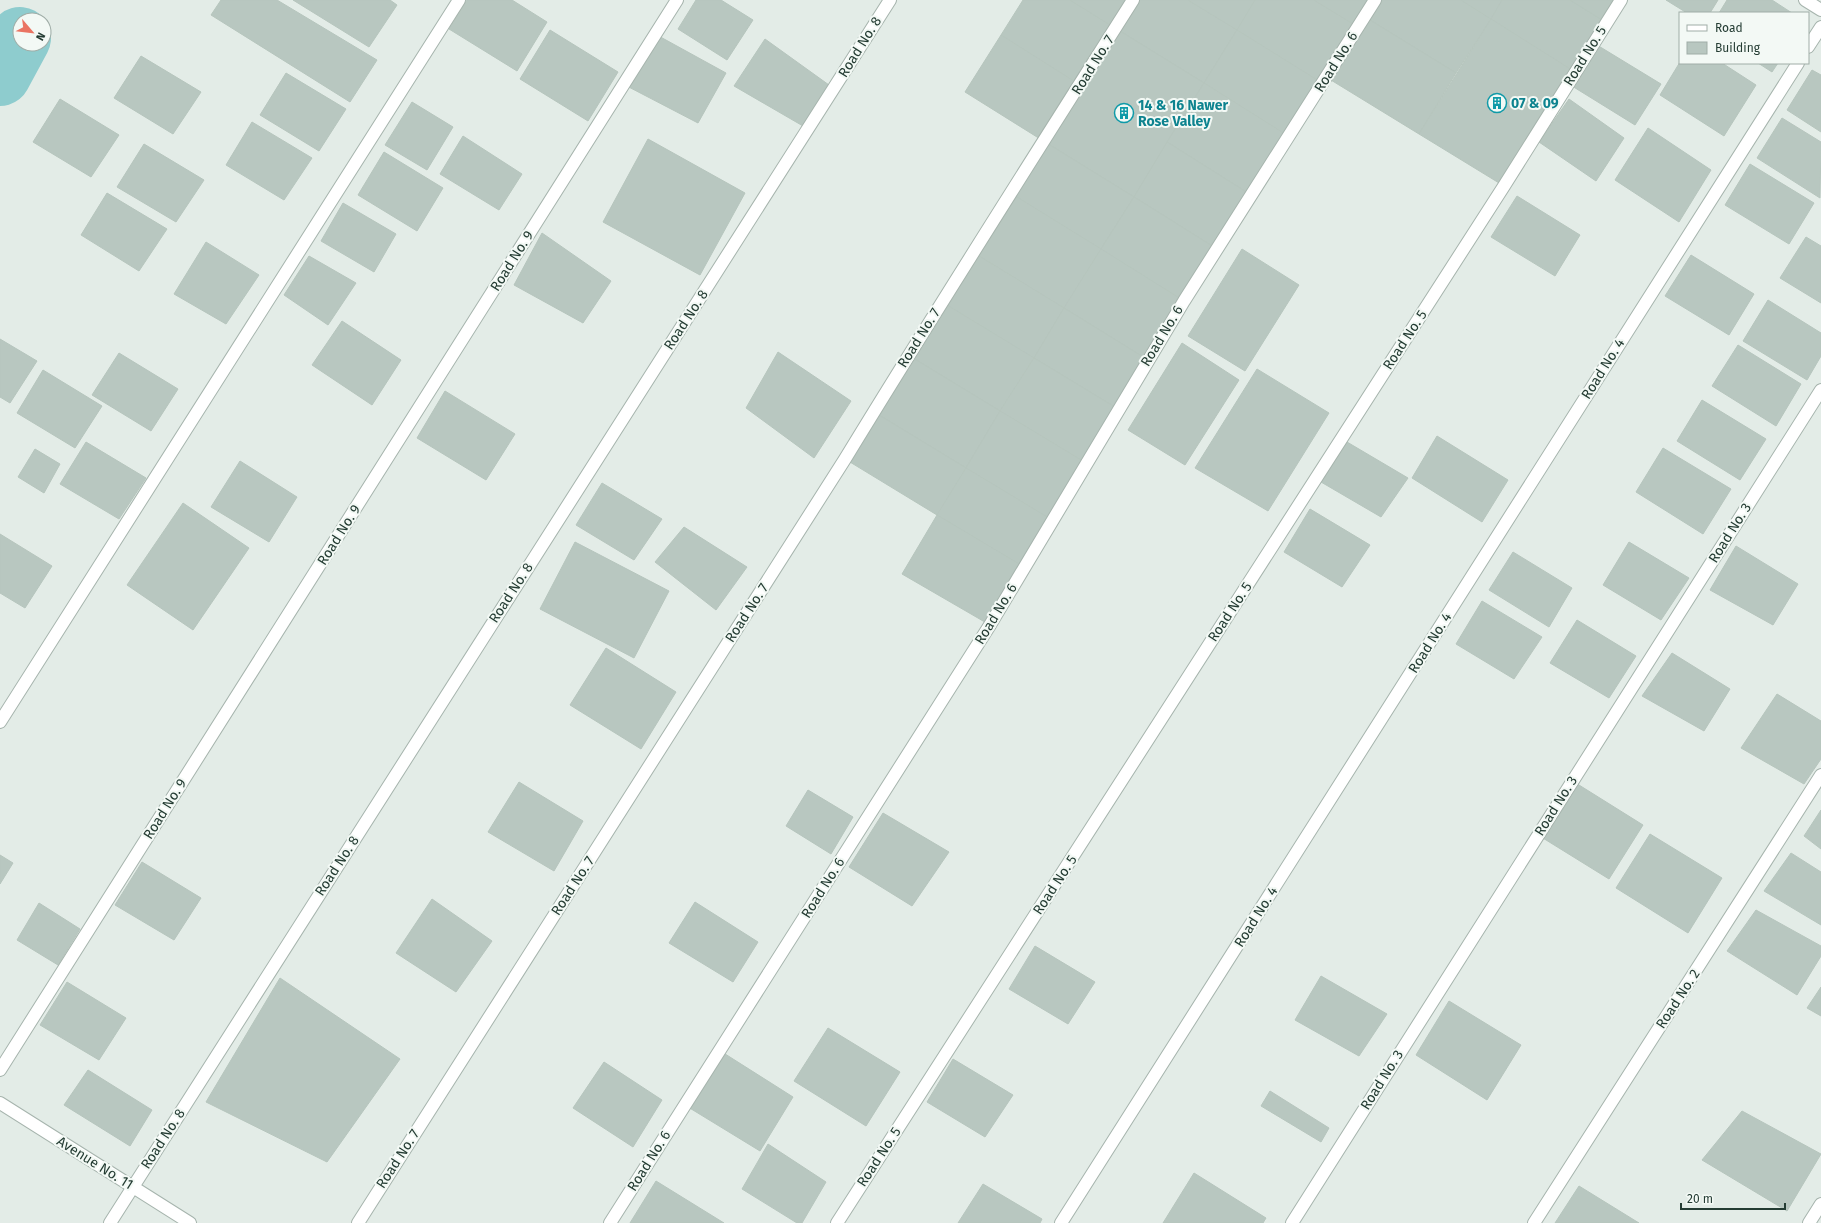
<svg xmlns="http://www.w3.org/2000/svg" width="1821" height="1223" viewBox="0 0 1821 1223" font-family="'Fira Sans',sans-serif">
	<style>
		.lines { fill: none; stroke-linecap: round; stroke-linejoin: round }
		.river { stroke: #8eccce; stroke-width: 62 }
		.building { fill: #b8c7c0; stroke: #b6c5bd }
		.street-casing { stroke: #a6b4ad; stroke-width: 14 }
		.street { stroke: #fff; stroke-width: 12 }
		.labels { text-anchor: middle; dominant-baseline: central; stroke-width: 4; stroke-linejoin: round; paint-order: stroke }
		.street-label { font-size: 14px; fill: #243c33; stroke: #f3f9f5 }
		.culture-label { font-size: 14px; font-weight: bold; fill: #0d838f; stroke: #f3f9f5; text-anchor: start }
	</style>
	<rect width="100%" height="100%" fill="#e3ece7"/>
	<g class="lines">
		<polyline class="river" points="0,75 20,38"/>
	</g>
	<g class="building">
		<polygon points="221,0 277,0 377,60 350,102 211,15"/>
		<polygon points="293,0 390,0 397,5 369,47"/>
		<polygon points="467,0 512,0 547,22 517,71 449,29"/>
		<polygon points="696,0 721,0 753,20 727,60 678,29"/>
		<polygon points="1023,0 1070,0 1115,28 1080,85 1001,35"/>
		<polygon points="1070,0 1133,0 1115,28"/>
		<polygon points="1133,0 1188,0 1237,30 1204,83 1115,28"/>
		<polygon points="1188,0 1255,0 1237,30"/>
		<polygon points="1255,0 1314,0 1358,27 1322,83 1237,30"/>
		<polygon points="1314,0 1375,0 1358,27"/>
		<polygon points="1375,0 1461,0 1491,19 1456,73 1365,17"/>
		<polygon points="1461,0 1502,0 1491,19"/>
		<polygon points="1502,0 1570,0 1607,23 1575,72 1491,19"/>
		<polygon points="1570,0 1621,0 1607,23"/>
		<polygon points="1666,0 1718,0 1710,13 1687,13"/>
		<polygon points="1727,0 1772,0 1792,13 1719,13"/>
		<polygon points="1365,17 1456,73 1419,134 1326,77"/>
		<polygon points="1491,19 1575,72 1504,186 1419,134"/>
		<polygon points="1115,28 1204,83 1134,197 1045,142"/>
		<polygon points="550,30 618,72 588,121 520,79"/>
		<polygon points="1237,30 1322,83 1288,136 1204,83"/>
		<polygon points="655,34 726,73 698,123 623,84"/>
		<polygon points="1001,35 1080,85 1045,142 965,92"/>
		<polygon points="765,39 829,85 803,126 734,86"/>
		<polygon points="1597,45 1661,84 1635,125 1572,86"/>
		<polygon points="141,56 201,92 173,134 114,98"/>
		<polygon points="1680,62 1722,63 1756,85 1724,136 1660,95"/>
		<polygon points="1758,63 1778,63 1772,72"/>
		<polygon points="1812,70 1821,75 1821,132 1787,110"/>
		<polygon points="286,73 346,109 319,151 260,115"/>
		<polygon points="1204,83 1288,136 1251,195 1167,142"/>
		<polygon points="60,99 119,135 91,177 33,142"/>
		<polygon points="1569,99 1624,138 1596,181 1539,142"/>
		<polygon points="412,102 453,127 427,170 385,145"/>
		<polygon points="1782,118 1821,142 1820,198 1757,158"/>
		<polygon points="252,122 312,158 284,200 226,165"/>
		<polygon points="1648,128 1711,170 1679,222 1615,180"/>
		<polygon points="463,136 522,174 499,210 440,174"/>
		<polygon points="648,139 745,193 700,275 603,222"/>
		<polygon points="1045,142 1134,197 1101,249 1012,194"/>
		<polygon points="1167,142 1251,195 1217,249 1134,197"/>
		<polygon points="144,144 204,180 176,222 117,187"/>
		<polygon points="384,152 443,188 417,231 358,195"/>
		<polygon points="1750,164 1814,203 1789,244 1725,205"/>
		<polygon points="107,193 167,229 139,271 81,235"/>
		<polygon points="1012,194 1101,249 1064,308 974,253"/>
		<polygon points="1517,196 1580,235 1555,276 1491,237"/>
		<polygon points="1134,197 1217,249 1184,301 1101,249"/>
		<polygon points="343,203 396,234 374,272 321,241"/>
		<polygon points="542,233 611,281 583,323 514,285"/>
		<polygon points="1806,237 1821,246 1821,303 1780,278"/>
		<polygon points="206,242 259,275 226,324 174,294"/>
		<polygon points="1101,249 1184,301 1148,360 1064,308"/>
		<polygon points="1242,249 1299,285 1245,371 1188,336"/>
		<polygon points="974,253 1064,308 1034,358 942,302"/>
		<polygon points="1691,255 1754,294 1729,335 1665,296"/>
		<polygon points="309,256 356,283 328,325 284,295"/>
		<polygon points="1768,300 1821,333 1821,356 1807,380 1743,341"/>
		<polygon points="942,302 1034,358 1000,411 908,355"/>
		<polygon points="1064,308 1148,360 1118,409 1034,358"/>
		<polygon points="342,321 401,360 372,405 312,365"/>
		<polygon points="0,339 37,361 10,403 0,397"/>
		<polygon points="1182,343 1239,380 1185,465 1128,430"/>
		<polygon points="1738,345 1801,384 1776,426 1712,386"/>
		<polygon points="778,352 851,401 814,458 746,408"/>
		<polygon points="119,353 178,389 151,431 92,395"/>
		<polygon points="908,355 1000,411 966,468 874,412"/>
		<polygon points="1034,358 1118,409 1086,463 1000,411"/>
		<polygon points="1257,369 1329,413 1268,511 1195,468"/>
		<polygon points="43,370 102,406 75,448 17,413"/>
		<polygon points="445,391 515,434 486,480 417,438"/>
		<polygon points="1702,400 1766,439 1740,480 1677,441"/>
		<polygon points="1000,411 1086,463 1052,520 966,468"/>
		<polygon points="874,412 966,468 937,515 845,459"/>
		<polygon points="1437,436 1508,480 1482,522 1412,478"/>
		<polygon points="86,442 146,478 119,519 60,484"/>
		<polygon points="1347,442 1408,478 1381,517 1321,482"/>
		<polygon points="1663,448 1731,489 1703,534 1636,492"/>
		<polygon points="35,449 60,464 44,493 18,477"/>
		<polygon points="240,461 297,497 269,542 211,507"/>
		<polygon points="966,468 1052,520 1024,567 937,515"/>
		<polygon points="602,483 662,519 634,560 576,525"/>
		<polygon points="183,503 249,548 193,630 127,585"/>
		<polygon points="1310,509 1370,545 1342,587 1284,552"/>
		<polygon points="937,515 1024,567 990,625 902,574"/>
		<polygon points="684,527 747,567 716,610 655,562"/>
		<polygon points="0,534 52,566 25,608 0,593"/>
		<polygon points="575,542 669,591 634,658 540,609"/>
		<polygon points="1629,542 1689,578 1661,620 1603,585"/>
		<polygon points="1736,546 1798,584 1773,625 1710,590"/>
		<polygon points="1513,552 1572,588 1549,627 1489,590"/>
		<polygon points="1482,601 1542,637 1514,679 1456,644"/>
		<polygon points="1577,620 1636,656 1609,698 1550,663"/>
		<polygon points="606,648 676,692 641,749 570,705"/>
		<polygon points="1672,653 1730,689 1704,731 1642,696"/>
		<polygon points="1777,694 1821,721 1821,759 1804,784 1741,748"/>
		<polygon points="1571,780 1643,825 1609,879 1538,835"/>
		<polygon points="519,782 583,821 554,871 488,832"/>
		<polygon points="808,790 853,817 831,854 786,826"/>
		<polygon points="1821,810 1821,849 1804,836"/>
		<polygon points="883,813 949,852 912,906 849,867"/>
		<polygon points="1650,834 1722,878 1688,933 1616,888"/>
		<polygon points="1791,853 1821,872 1821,925 1764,891"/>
		<polygon points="0,855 13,863 0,884"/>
		<polygon points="142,862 201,898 174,940 115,905"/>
		<polygon points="432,899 492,941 456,992 396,953"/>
		<polygon points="695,902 758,942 733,982 669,943"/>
		<polygon points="39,903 80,929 58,965 17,940"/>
		<polygon points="1756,910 1821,946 1821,956 1797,995 1727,951"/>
		<polygon points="1035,946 1095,982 1068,1024 1009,989"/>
		<polygon points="1321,976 1387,1014 1359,1056 1295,1020"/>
		<polygon points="280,978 400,1059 327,1162 206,1102"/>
		<polygon points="67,982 126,1018 99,1060 40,1025"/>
		<polygon points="1821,987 1821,1016 1807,1008"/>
		<polygon points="1449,1001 1521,1045 1487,1100 1416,1055"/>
		<polygon points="828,1028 900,1072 866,1126 794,1081"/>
		<polygon points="722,1052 793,1097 760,1151 688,1107"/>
		<polygon points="953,1059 1013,1095 985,1137 927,1102"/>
		<polygon points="604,1062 662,1100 633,1147 573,1108"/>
		<polygon points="88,1070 152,1110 130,1146 64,1105"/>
		<polygon points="1270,1091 1329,1128 1321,1142 1261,1106"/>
		<polygon points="1742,1111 1821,1154 1787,1211 1702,1160"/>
		<polygon points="768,1144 826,1182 802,1223 797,1223 742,1189"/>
		<polygon points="1194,1173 1266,1218 1263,1223 1163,1223"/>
		<polygon points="656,1181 724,1223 630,1223"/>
		<polygon points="983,1184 1042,1219 1040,1223 958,1223"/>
		<polygon points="1579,1186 1639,1223 1555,1223"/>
	</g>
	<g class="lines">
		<g class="street-casing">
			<g id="street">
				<polyline points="1805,0 1821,10"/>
				<polyline points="1808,47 1821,27"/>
				<polyline points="0,722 459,0"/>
				<polyline points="0,1070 677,0"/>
				<polyline points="0,1103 190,1223"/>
				<polyline points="110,1223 890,0"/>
				<path d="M358,1223L845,459C939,305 1036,153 1133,0"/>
				<polyline points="610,1223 990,625 1184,301 1375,0"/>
				<polyline points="837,1223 1504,186 1621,0"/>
				<polyline points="1061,1223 1798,63"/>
				<polyline points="1292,1223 1821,390"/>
				<polyline points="1534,1223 1821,775"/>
				<polyline points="1809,1223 1821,1204"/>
			</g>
		</g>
		<use href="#street" class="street"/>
	</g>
	<defs>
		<g id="building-ring" transform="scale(1)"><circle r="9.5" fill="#f3f9f5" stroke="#0f9aa8" stroke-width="1.5"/><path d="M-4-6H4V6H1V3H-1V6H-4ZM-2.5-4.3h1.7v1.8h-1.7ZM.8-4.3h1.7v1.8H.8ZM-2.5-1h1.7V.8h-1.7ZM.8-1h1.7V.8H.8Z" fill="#0f9aa8"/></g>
	</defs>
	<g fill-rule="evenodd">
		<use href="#building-ring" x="1497" y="103"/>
		<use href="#building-ring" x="1124" y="113"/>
	</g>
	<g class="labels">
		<g class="street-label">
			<text transform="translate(860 47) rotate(-58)">Road No. 8</text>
			<text transform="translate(1585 56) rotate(-58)">Road No. 5</text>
			<text transform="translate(1336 62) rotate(-58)">Road No. 6</text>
			<text transform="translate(1093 65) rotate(-58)">Road No. 7</text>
			<text transform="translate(512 261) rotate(-58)">Road No. 9</text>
			<text transform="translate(686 320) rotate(-57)">Road No. 8</text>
			<text transform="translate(1162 336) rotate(-59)">Road No. 6</text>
			<text transform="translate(919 338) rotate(-58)">Road No. 7</text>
			<text transform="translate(1405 340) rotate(-57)">Road No. 5</text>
			<text transform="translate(1603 369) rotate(-58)">Road No. 4</text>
			<text transform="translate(1730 533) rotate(-58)">Road No. 3</text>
			<text transform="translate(339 535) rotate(-58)">Road No. 9</text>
			<text transform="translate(511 593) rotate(-57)">Road No. 8</text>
			<text transform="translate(1230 612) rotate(-57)">Road No. 5</text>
			<text transform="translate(747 613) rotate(-57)">Road No. 7</text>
			<text transform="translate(996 614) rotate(-59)">Road No. 6</text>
			<text transform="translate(1430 643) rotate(-58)">Road No. 4</text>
			<text transform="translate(1556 806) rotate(-58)">Road No. 3</text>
			<text transform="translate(165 809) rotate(-58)">Road No. 9</text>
			<text transform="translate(337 866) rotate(-57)">Road No. 8</text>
			<text transform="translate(1055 885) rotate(-57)">Road No. 5</text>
			<text transform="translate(573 886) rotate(-57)">Road No. 7</text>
			<text transform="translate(823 888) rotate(-58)">Road No. 6</text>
			<text transform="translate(1256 917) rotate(-58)">Road No. 4</text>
			<text transform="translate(1678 999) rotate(-57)">Road No. 2</text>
			<text transform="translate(1382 1080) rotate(-58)">Road No. 3</text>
			<text transform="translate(163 1139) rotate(-57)">Road No. 8</text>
			<text transform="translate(879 1157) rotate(-57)">Road No. 5</text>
			<text transform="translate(398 1159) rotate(-57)">Road No. 7</text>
			<text transform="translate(649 1161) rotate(-58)">Road No. 6</text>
			<text transform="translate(95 1163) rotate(32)">Avenue No. 11</text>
		</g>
		<g class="culture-label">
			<text x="1511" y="103">07 &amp; 09</text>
			<text x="1138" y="105">14 &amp; 16 Nawer<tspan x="1138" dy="16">Rose Valley</tspan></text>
		</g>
	</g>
	<rect x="1679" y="12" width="130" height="52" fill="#f3f9f5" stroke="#a0ada7"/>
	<rect x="1687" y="25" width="20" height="6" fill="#ffffff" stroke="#a0ada7"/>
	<text x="1715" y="32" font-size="12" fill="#243c33">Road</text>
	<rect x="1687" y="42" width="20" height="12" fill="#b8c7c0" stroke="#a0ada7"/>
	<text x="1715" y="52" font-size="12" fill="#243c33">Building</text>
	<g transform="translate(32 32) rotate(118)"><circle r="19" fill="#f3f9f5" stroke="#a0ada7"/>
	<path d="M0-3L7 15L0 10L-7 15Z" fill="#ea7463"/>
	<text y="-6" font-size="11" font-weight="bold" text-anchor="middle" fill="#243c33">N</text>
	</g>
	<path d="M1681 1203v6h104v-6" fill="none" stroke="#243c33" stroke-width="2"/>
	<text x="1687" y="1203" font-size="12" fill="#243c33" stroke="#f3f9f5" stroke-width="3" paint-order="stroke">20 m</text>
</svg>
